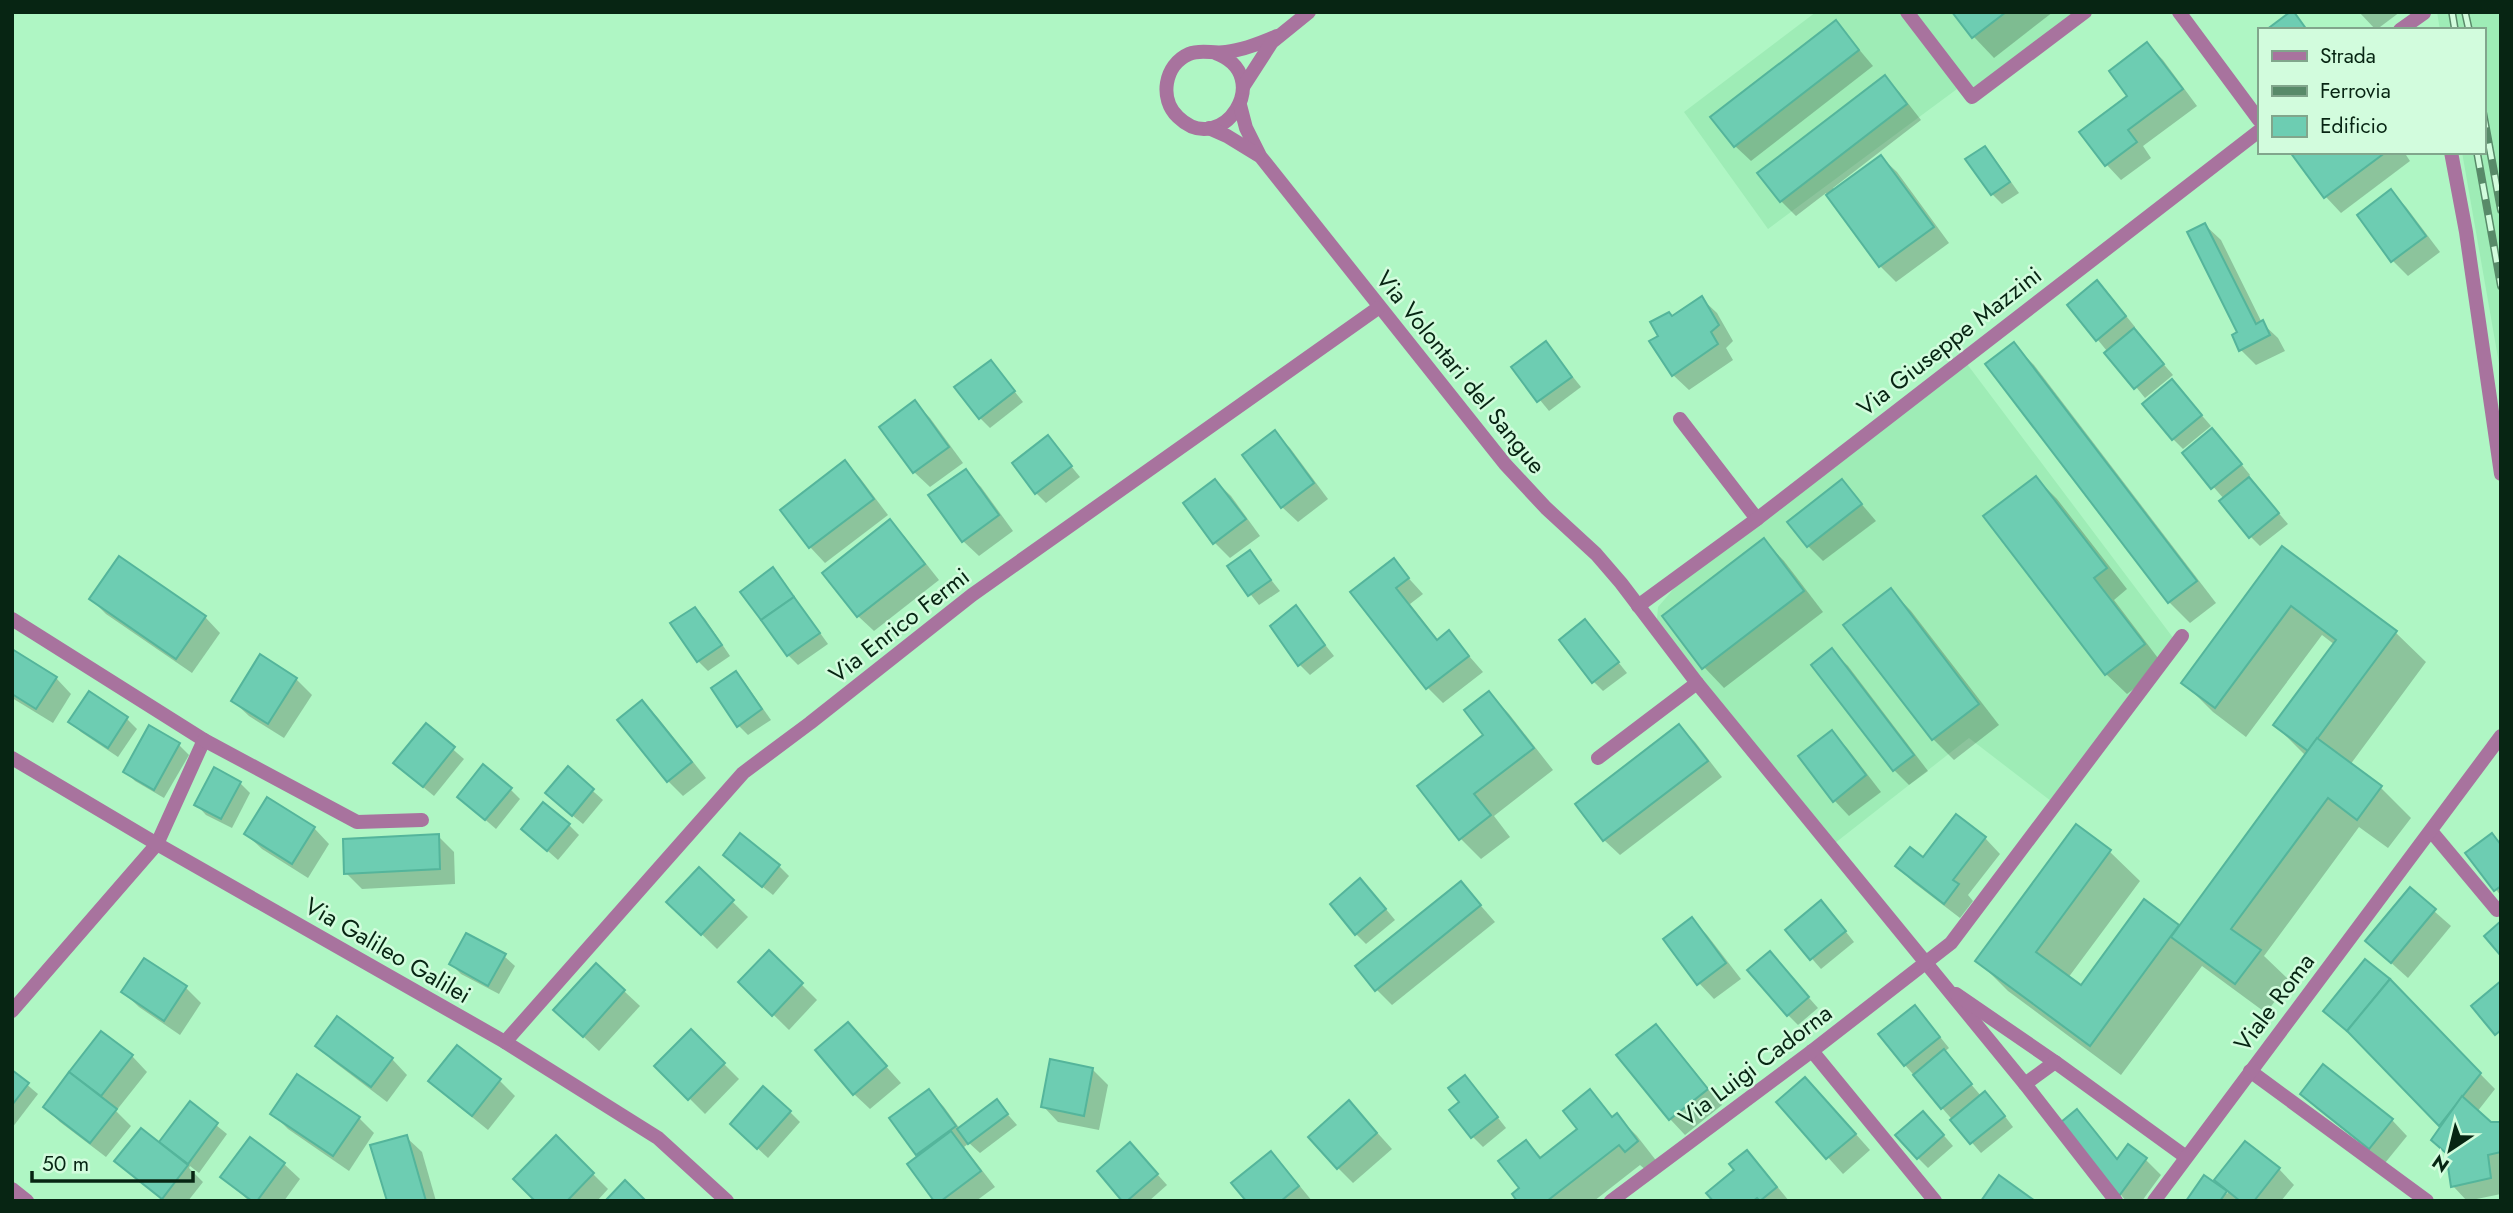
<svg xmlns="http://www.w3.org/2000/svg" width="2513" height="1213" viewBox="0 0 2513 1213" font-family="Jost,sans-serif">
	<style>
		.built { fill: #9eecb6 }
		.shadow { fill: #0003 }
		.building { fill: #6dcdb2; stroke: #54b59b; stroke-width: 2 }
		.lines { fill: none; stroke-linecap: round; stroke-linejoin: round }
		.street { stroke: #a8739e; stroke-width: 14 }
		.rail-casing { stroke: #588a69; stroke-width: 8 }
		.rail { stroke: #d2fcdd; stroke-width: 5; stroke-dasharray: 16; stroke-linecap: butt }
		.labels { text-anchor: middle; dominant-baseline: central; stroke-width: 5; stroke-linejoin: round; paint-order: stroke }
		.street-label { font-size: 24px; fill: #072513; stroke: #d2fcdd }
	</style>
	<rect width="100%" height="100%" fill="#aff6c4"/>
	<g class="built">
		<polygon points="1816,12 2095,12 1970,105 1957,89 1768,229 1684,112"/>
		<polygon points="2437,12 2501,12 2501,375 2462,152 2483,152 2483,30 2440,30"/>
		<polygon points="1967,364 2174,639 2051,801 1969,738 1835,843 1668,639 1657,619 1658,607 1677,585"/>
	</g>
	<g class="shadow">
		<polygon points="1954,12 2053,12 1994,58 1974,37"/>
		<polygon points="2359,12 2400,12 2376,30"/>
		<polygon points="1836,22 1873,66 1751,161 1735,146"/>
		<polygon points="2147,44 2163,60 2197,106 2143,146 2151,158 2121,180 2106,164"/>
		<polygon points="1885,77 1900,93 1921,120 1833,188 1835,190 1881,157 1897,172 1949,243 1896,282 1880,266 1826,193 1796,216 1781,201"/>
		<polygon points="1984,148 1994,158 2019,193 2002,204 1992,194"/>
		<polygon points="2404,152 2410,161 2341,213 2326,197 2292,153"/>
		<polygon points="2391,192 2406,207 2440,252 2408,276 2392,260"/>
		<polygon points="2205,225 2221,240 2262,323 2278,338 2285,351 2256,365 2241,350 2240,333"/>
		<polygon points="2107,292 2135,327 2133,329 2173,375 2145,398 2098,340"/>
		<polygon points="1701,298 1717,313 1733,341 1726,348 1733,360 1689,390 1673,375 1660,337 1672,318"/>
		<polygon points="1546,343 1581,387 1549,411 1513,367"/>
		<polygon points="2013,344 2034,365 2216,603 2190,623 2169,602 1987,364"/>
		<polygon points="991,362 1023,402 990,428 980,418"/>
		<polygon points="2172,381 2211,426 2183,449 2173,439"/>
		<polygon points="915,403 930,418 963,463 930,487 914,472"/>
		<polygon points="1274,433 1290,448 1328,499 1298,522 1282,507"/>
		<polygon points="1048,438 1080,477 1046,503 1036,493"/>
		<polygon points="2222,440 2250,475 2248,477 2288,524 2260,546 2250,536 2224,499 2184,453"/>
		<polygon points="845,463 860,478 888,515 825,563 810,547"/>
		<polygon points="965,471 981,487 1013,531 979,556 963,541"/>
		<polygon points="2036,478 2057,499 2127,589 2114,600 2164,666 2127,694 2106,674"/>
		<polygon points="1215,481 1231,496 1260,536 1230,558 1215,543 1185,504"/>
		<polygon points="1842,481 1876,521 1823,561 1808,546"/>
		<polygon points="890,521 905,537 939,580 874,631 858,616"/>
		<polygon points="1764,540 1784,561 1823,612 1724,688 1704,667"/>
		<polygon points="2282,548 2395,632 2426,662 2350,765 2381,788 2411,818 2388,848 2359,827 2264,956 2290,981 2266,1013 2202,966 2121,1075 2008,991 1977,960 2109,851 2140,881 2068,978 2081,987 2144,902 2179,928 2306,756 2275,725 2335,645 2322,635 2246,737 2213,712 2183,682"/>
		<polygon points="1249,552 1280,591 1259,605 1229,567"/>
		<polygon points="1393,561 1423,594 1410,604 1439,641 1449,633 1483,672 1443,703 1428,688 1353,593"/>
		<polygon points="772,570 782,580 828,644 798,665 788,655 743,592"/>
		<polygon points="1891,590 1911,611 1999,725 1954,760 1933,739 1846,625"/>
		<polygon points="91,599 205,617 220,633 192,673 106,614"/>
		<polygon points="1296,608 1334,656 1310,675 1300,665 1272,627"/>
		<polygon points="695,609 705,619 730,656 708,671 698,661"/>
		<polygon points="1585,621 1627,673 1603,691 1593,681"/>
		<polygon points="12,651 56,678 71,694 53,723 12,698"/>
		<polygon points="1832,651 1848,666 1928,771 1909,785 1894,770"/>
		<polygon points="735,673 745,683 771,720 748,735 738,725"/>
		<polygon points="296,679 312,695 284,738 249,716 233,701"/>
		<polygon points="89,693 127,719 137,729 118,757 81,732 70,722"/>
		<polygon points="1489,693 1509,714 1553,770 1494,816 1510,837 1481,859 1461,839 1486,735"/>
		<polygon points="642,702 658,718 706,778 683,796 668,781"/>
		<polygon points="426,726 464,759 434,796 406,773"/>
		<polygon points="1679,726 1695,742 1722,777 1620,855 1604,840"/>
		<polygon points="1832,733 1847,748 1881,792 1849,816 1834,800"/>
		<polygon points="179,745 189,755 164,798 135,781 125,771"/>
		<polygon points="568,769 603,800 583,824 557,803"/>
		<polygon points="240,783 250,793 232,828 206,815 196,804"/>
		<polygon points="510,789 520,799 496,829 459,797"/>
		<polygon points="569,825 579,835 558,860 523,829"/>
		<polygon points="314,828 329,844 308,878 262,849 246,834"/>
		<polygon points="438,836 454,852 455,884 362,889 346,873"/>
		<polygon points="2492,836 2501,845 2501,896 2468,854"/>
		<polygon points="1985,838 2000,854 1968,895 1973,901 1960,918 1913,882 1897,866"/>
		<polygon points="735,865 779,866 789,876 773,895"/>
		<polygon points="699,869 748,917 717,949 684,917"/>
		<polygon points="1461,883 1495,922 1392,1005 1376,989"/>
		<polygon points="1370,890 1395,920 1366,944 1356,934"/>
		<polygon points="2410,890 2451,926 2408,978 2367,941"/>
		<polygon points="1831,913 1854,942 1821,969 1787,930"/>
		<polygon points="1692,920 1707,935 1741,979 1714,999 1699,983"/>
		<polygon points="769,952 817,1000 789,1030 740,982"/>
		<polygon points="504,956 515,966 499,994 461,974 451,964"/>
		<polygon points="1779,964 1818,1008 1798,1025 1788,1015"/>
		<polygon points="2389,981 2495,1089 2477,1112 2491,1124 2501,1124 2501,1194 2467,1201 2453,1186 2442,1126 2362,1044 2325,1011"/>
		<polygon points="186,988 201,1003 180,1035 139,1007 123,992"/>
		<polygon points="624,991 640,1006 599,1051 571,1025"/>
		<polygon points="1924,1017 1949,1048 1944,1052 1981,1096 1995,1103 2013,1127 1981,1153 1905,1065"/>
		<polygon points="848,1024 901,1083 870,1109 854,1094"/>
		<polygon points="1655,1026 1671,1042 1722,1105 1685,1135 1670,1119"/>
		<polygon points="691,1031 739,1079 705,1114 657,1066"/>
		<polygon points="102,1033 132,1056 147,1072 116,1111 131,1126 106,1157 60,1122 45,1107"/>
		<polygon points="317,1046 392,1059 407,1075 387,1102 333,1061"/>
		<polygon points="1092,1069 1108,1085 1099,1130 1058,1122 1043,1106"/>
		<polygon points="12,1072 38,1094 12,1128"/>
		<polygon points="431,1081 500,1081 515,1096 488,1130 446,1096"/>
		<polygon points="1474,1087 1506,1128 1483,1147 1473,1137"/>
		<polygon points="929,1091 944,1107 960,1129 996,1101 1017,1125 980,1153 969,1143 964,1147 995,1187 976,1201 936,1201 917,1154"/>
		<polygon points="1590,1092 1614,1118 1617,1116 1637,1136 1658,1163 1647,1171 1640,1165 1594,1201 1520,1201 1526,1142 1542,1158 1579,1130"/>
		<polygon points="2302,1094 2392,1120 2407,1136 2385,1163 2317,1109"/>
		<polygon points="1821,1095 1870,1150 1843,1174 1779,1103"/>
		<polygon points="190,1104 227,1134 199,1173 190,1166 189,1168 203,1182 188,1201 163,1201 117,1161 166,1150"/>
		<polygon points="790,1112 800,1122 768,1158 742,1134"/>
		<polygon points="2076,1112 2118,1160 2146,1160 2161,1175 2142,1201 2126,1201 2063,1123"/>
		<polygon points="272,1113 359,1118 374,1133 349,1171 288,1129"/>
		<polygon points="1364,1118 1392,1149 1353,1183 1338,1168"/>
		<polygon points="1933,1123 1953,1146 1928,1168 1918,1158"/>
		<polygon points="406,1137 422,1152 436,1201 388,1201"/>
		<polygon points="556,1137 608,1189 597,1201 537,1201"/>
		<polygon points="1747,1152 1762,1168 1789,1201 1715,1201"/>
		<polygon points="1270,1153 1286,1169 1312,1201 1248,1201"/>
		<polygon points="1140,1155 1167,1185 1149,1201 1124,1201"/>
		<polygon points="284,1164 300,1179 284,1201 249,1201 223,1177"/>
		<polygon points="2279,1169 2294,1185 2281,1201 2188,1201 2204,1178 2227,1194 2228,1192 2216,1180"/>
	</g>
	<g class="building">
		<polygon points="1952,12 2006,12 1972,38"/>
		<polygon points="2290,12 2294,12 2307,30 2266,30"/>
		<polygon points="1836,20 1859,50 1734,147 1710,117"/>
		<polygon points="2147,42 2183,89 2128,130 2137,142 2105,166 2079,132 2127,96 2109,71"/>
		<polygon points="1885,75 1907,104 1780,202 1757,173"/>
		<polygon points="1985,146 2010,182 1991,195 1965,159"/>
		<polygon points="2290,152 2386,152 2324,198"/>
		<polygon points="1881,155 1934,227 1879,267 1826,195"/>
		<polygon points="2391,189 2426,236 2391,262 2357,215"/>
		<polygon points="2205,223 2256,324 2263,320 2270,335 2239,351 2232,335 2237,332 2187,232"/>
		<polygon points="2097,280 2126,316 2096,341 2067,305"/>
		<polygon points="1702,296 1719,325 1711,332 1718,344 1672,376 1649,341 1658,336 1650,322 1669,312 1672,316"/>
		<polygon points="2134,328 2164,364 2134,389 2104,353"/>
		<polygon points="1546,341 1572,377 1537,402 1511,367"/>
		<polygon points="2014,342 2197,581 2168,603 1985,364"/>
		<polygon points="991,360 1015,391 979,419 954,387"/>
		<polygon points="2172,379 2202,415 2172,440 2142,404"/>
		<polygon points="915,400 949,447 913,473 879,427"/>
		<polygon points="2212,428 2242,464 2211,489 2182,453"/>
		<polygon points="1275,430 1314,483 1281,508 1242,455"/>
		<polygon points="1048,435 1072,466 1035,494 1012,463"/>
		<polygon points="845,460 874,499 809,548 780,510"/>
		<polygon points="966,469 999,515 962,542 928,495"/>
		<polygon points="2036,476 2107,568 2094,578 2145,644 2105,675 1983,516"/>
		<polygon points="2249,477 2279,513 2249,538 2219,501"/>
		<polygon points="1215,479 1246,519 1213,544 1183,503"/>
		<polygon points="1842,479 1862,504 1807,547 1787,522"/>
		<polygon points="890,519 925,564 857,617 822,573"/>
		<polygon points="1764,538 1804,591 1702,669 1662,616"/>
		<polygon points="2282,546 2397,631 2308,751 2273,725 2336,640 2291,606 2215,708 2181,683"/>
		<polygon points="1250,550 1271,580 1248,596 1227,566"/>
		<polygon points="119,556 206,616 176,659 89,599"/>
		<polygon points="1394,558 1409,578 1396,588 1437,640 1449,630 1469,656 1426,689 1350,592"/>
		<polygon points="773,567 794,597 761,620 740,592"/>
		<polygon points="1891,588 1979,704 1932,740 1843,625"/>
		<polygon points="794,597 820,633 787,656 761,620"/>
		<polygon points="1296,605 1325,645 1298,666 1270,626"/>
		<polygon points="695,607 722,645 697,662 670,623"/>
		<polygon points="1585,619 1619,662 1592,683 1559,640"/>
		<polygon points="1832,648 1914,755 1893,771 1811,665"/>
		<polygon points="12,649 57,677 36,709 12,694"/>
		<polygon points="260,654 297,678 268,724 231,701"/>
		<polygon points="736,671 762,709 737,727 711,688"/>
		<polygon points="89,691 128,717 108,748 68,722"/>
		<polygon points="1489,691 1534,748 1474,794 1491,815 1459,840 1417,786 1483,735 1464,710"/>
		<polygon points="642,700 692,762 667,782 617,720"/>
		<polygon points="426,723 455,747 423,787 393,763"/>
		<polygon points="1679,724 1708,761 1603,841 1575,804"/>
		<polygon points="149,725 180,743 154,790 123,772"/>
		<polygon points="1832,730 1866,775 1833,802 1798,756"/>
		<polygon points="2317,738 2382,786 2357,820 2328,798 2231,929 2261,950 2235,984 2171,937"/>
		<polygon points="483,764 512,788 485,820 457,797"/>
		<polygon points="568,766 594,789 572,816 545,793"/>
		<polygon points="214,767 241,782 221,819 194,805"/>
		<polygon points="267,797 315,827 292,864 244,834"/>
		<polygon points="543,802 570,824 547,851 521,829"/>
		<polygon points="1956,814 1986,837 1953,880 1959,884 1944,904 1895,866 1910,847 1923,857"/>
		<polygon points="2076,824 2111,850 2036,952 2081,985 2144,899 2179,925 2090,1046 1975,961"/>
		<polygon points="740,833 780,865 762,887 723,855"/>
		<polygon points="2492,833 2501,845 2501,886 2494,891 2465,853"/>
		<polygon points="439,834 440,869 344,874 343,839"/>
		<polygon points="699,867 734,900 701,935 666,902"/>
		<polygon points="1360,878 1386,909 1355,935 1330,904"/>
		<polygon points="1461,881 1481,905 1375,991 1355,966"/>
		<polygon points="2410,887 2436,909 2391,963 2365,941"/>
		<polygon points="1821,900 1846,931 1810,960 1785,930"/>
		<polygon points="1692,917 1726,963 1697,985 1663,939"/>
		<polygon points="2501,921 2501,956 2484,936"/>
		<polygon points="466,933 506,954 488,986 449,964"/>
		<polygon points="769,950 803,983 772,1016 738,982"/>
		<polygon points="1770,951 1809,997 1787,1016 1747,970"/>
		<polygon points="144,958 187,986 164,1021 121,992"/>
		<polygon points="2365,959 2390,979 2347,1031 2323,1011"/>
		<polygon points="596,963 625,990 583,1037 553,1010"/>
		<polygon points="2390,979 2481,1073 2439,1126 2347,1031"/>
		<polygon points="2501,981 2501,1030 2495,1035 2471,1006"/>
		<polygon points="1915,1005 1940,1037 1904,1066 1878,1034"/>
		<polygon points="337,1016 393,1058 371,1087 315,1046"/>
		<polygon points="848,1022 887,1066 853,1095 815,1050"/>
		<polygon points="1656,1024 1708,1089 1669,1120 1616,1055"/>
		<polygon points="691,1029 725,1063 688,1100 654,1066"/>
		<polygon points="101,1031 133,1055 101,1096 69,1072"/>
		<polygon points="457,1045 501,1079 472,1116 428,1081"/>
		<polygon points="1944,1049 1972,1084 1941,1109 1913,1075"/>
		<polygon points="1050,1059 1093,1068 1084,1116 1041,1107"/>
		<polygon points="2323,1064 2393,1119 2369,1149 2300,1094"/>
		<polygon points="12,1070 29,1083 12,1105"/>
		<polygon points="69,1072 117,1109 90,1143 43,1107"/>
		<polygon points="297,1074 360,1117 333,1156 270,1114"/>
		<polygon points="1465,1075 1498,1117 1471,1138 1449,1110 1459,1102 1448,1088"/>
		<polygon points="1805,1077 1856,1134 1826,1159 1776,1102"/>
		<polygon points="763,1086 791,1111 757,1149 730,1124"/>
		<polygon points="929,1089 956,1126 916,1155 889,1118"/>
		<polygon points="1590,1089 1612,1117 1617,1113 1638,1141 1625,1152 1619,1145 1547,1201 1517,1201 1512,1194 1519,1188 1498,1161 1526,1140 1540,1158 1577,1129 1563,1111"/>
		<polygon points="1985,1091 2005,1116 1970,1144 1950,1120"/>
		<polygon points="2462,1096 2491,1122 2501,1122 2501,1152 2488,1155 2491,1178 2451,1187 2446,1153 2431,1140"/>
		<polygon points="997,1099 1008,1114 968,1144 957,1129"/>
		<polygon points="1349,1100 1377,1133 1337,1169 1308,1137"/>
		<polygon points="190,1101 218,1123 188,1164 159,1142"/>
		<polygon points="2077,1109 2117,1159 2128,1144 2147,1158 2119,1196 2060,1123"/>
		<polygon points="1923,1111 1944,1135 1917,1159 1895,1135"/>
		<polygon points="141,1128 188,1165 162,1199 114,1161"/>
		<polygon points="951,1131 981,1171 941,1201 934,1201 907,1164"/>
		<polygon points="407,1135 426,1201 387,1201 370,1145"/>
		<polygon points="556,1135 594,1173 567,1201 535,1201 513,1179"/>
		<polygon points="250,1137 285,1163 257,1201 252,1201 220,1177"/>
		<polygon points="2245,1141 2280,1168 2254,1201 2240,1201 2214,1180"/>
		<polygon points="1130,1142 1158,1174 1127,1201 1122,1201 1097,1171"/>
		<polygon points="1747,1150 1777,1187 1760,1201 1757,1198 1753,1201 1713,1201 1706,1193 1734,1170 1729,1164"/>
		<polygon points="1271,1151 1299,1186 1281,1201 1246,1201 1231,1183"/>
		<polygon points="1999,1175 2035,1201 1981,1201"/>
		<polygon points="2204,1175 2227,1191 2220,1201 2186,1201"/>
		<polygon points="625,1180 646,1201 605,1201"/>
	</g>
	<g class="lines">
		<g class="street">
			<polyline points="1907,12 1972,97 2085,12"/>
			<polyline points="2179,12 2259,120"/>
			<polyline points="2400,30 2424,13"/>
			<path d="M1215,53C1277,75 1222,160 1178,117C1159,99 1164,65 1189,54C1201,49 1213,54 1226,52C1244,50 1261,43 1277,36"/>
			<polyline points="1243,87 1272,42 1309,12"/>
			<polyline points="1240,105 1246,128 1260,156 1505,464 1546,508 1596,554 1621,583 1697,683 2025,1084 2116,1201"/>
			<polyline points="1209,128 1227,136 1258,155"/>
			<polyline points="2451,152 2466,232 2501,474"/>
			<polyline points="1680,419 1757,519"/>
			<polyline points="1638,606 1757,519 2259,131"/>
			<polyline points="12,619 204,740 157,844 12,1011"/>
			<polyline points="204,740 357,822 422,820"/>
			<polyline points="12,758 157,844 505,1042 658,1138 727,1201"/>
			<polyline points="1598,758 1697,683"/>
			<polyline points="2431,831 2497,910"/>
			<polyline points="1956,994 2055,1062 2186,1157"/>
			<polyline points="505,1042 743,773 810,723 972,595 1378,308"/>
			<polyline points="1812,1051 1935,1201"/>
			<polyline points="2250,1071 2427,1201"/>
			<polyline points="2025,1084 2055,1062"/>
			<polyline points="12,1189 27,1201"/>
			<polyline points="1611,1201 1812,1051 1951,943 2182,636"/>
			<polyline points="2154,1201 2501,736"/>
		</g>
		<g class="rail-casing">
			<g id="rail">
				<polyline points="2452,12 2455,30"/>
				<polyline points="2465,12 2469,30"/>
				<polyline points="2483,112 2501,210"/>
				<polyline points="2477,152 2501,286"/>
			</g>
		</g>
		<use href="#rail" class="rail"/>
	</g>
	<g class="labels">
		<g class="street-label">
			<text transform="translate(1949 341) rotate(-38)">Via Giuseppe Mazzini</text>
			<text transform="translate(1461 372) rotate(51)">Via Volontari del Sangue</text>
			<text transform="translate(899 625) rotate(-38)">Via Enrico Fermi</text>
			<text transform="translate(388 950) rotate(30)">Via Galileo Galilei</text>
			<text transform="translate(2274 1002) rotate(-53)">Viale Roma</text>
			<text transform="translate(1755 1065) rotate(-37)">Via Luigi Cadorna</text>
		</g>
	</g>
	<rect width="2513" height="1213" fill="none" stroke="#072513" stroke-width="28"/>
	<rect x="2258" y="28" width="228" height="126" fill="#d2fcdd" stroke="#81a68c" stroke-width="2"/>
	<rect x="2272" y="51" width="35" height="10" fill="#a8739e" stroke="#81a68c" stroke-width="2"/>
	<text x="2320" y="63" font-size="21" fill="#072513">Strada</text>
	<rect x="2272" y="86" width="35" height="10" fill="#588a69" stroke="#81a68c" stroke-width="2"/>
	<text x="2320" y="98" font-size="21" fill="#072513">Ferrovia</text>
	<rect x="2272" y="116" width="35" height="21" fill="#6dcdb2" stroke="#81a68c" stroke-width="2"/>
	<text x="2320" y="133" font-size="21" fill="#072513">Edificio</text>
	<g transform="translate(2450 1150) rotate(215)" stroke="#d2fcdd" stroke-width="5" paint-order="stroke">
	<path d="M0-5L12 26L0 18L-12 26Z" fill="#072513"/>
	<text y="-10" font-size="19" font-weight="bold" text-anchor="middle" fill="#072513">N</text>
	</g>
	<path d="M32 1171v10h161v-10" fill="none" stroke="#072513" stroke-width="3.5"/>
	<text x="42" y="1171" font-size="21" fill="#072513" stroke="#d2fcdd" stroke-width="5" paint-order="stroke">50 m</text>
</svg>
